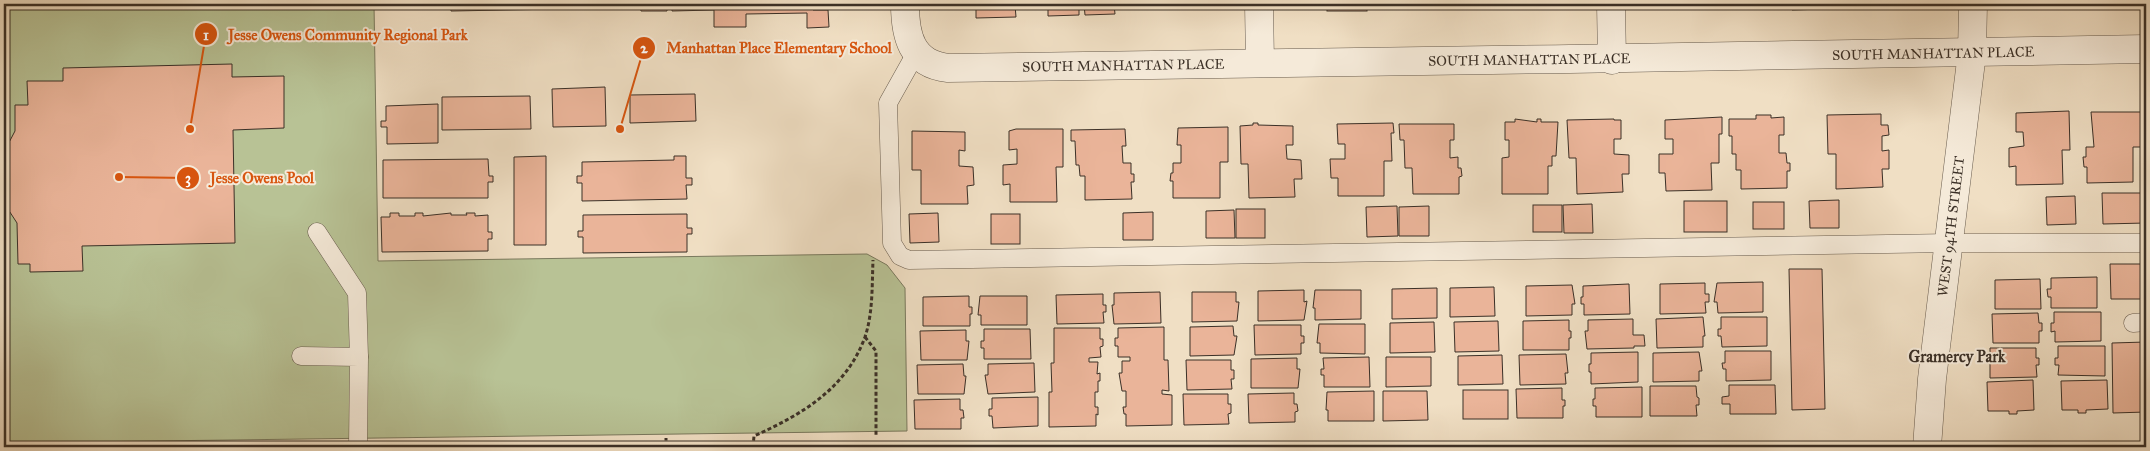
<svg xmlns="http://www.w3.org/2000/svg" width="2150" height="451" viewBox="0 0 2150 451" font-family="'IM FELL Great Primer',serif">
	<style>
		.green { fill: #b8c295; stroke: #7a795e }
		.building { fill: #eab499; stroke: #3b3027 }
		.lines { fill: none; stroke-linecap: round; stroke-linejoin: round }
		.lane-casing { stroke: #685c4e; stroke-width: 19 }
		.street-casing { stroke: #685c4e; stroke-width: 29 }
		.path { stroke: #3b3027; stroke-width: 3; stroke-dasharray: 4 2.5; stroke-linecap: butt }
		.lane { stroke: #f5ead9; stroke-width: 18 }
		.street { stroke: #f5ead9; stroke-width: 28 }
		.labels { text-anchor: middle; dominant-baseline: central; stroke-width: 4; stroke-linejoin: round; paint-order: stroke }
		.street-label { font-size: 14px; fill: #3b3027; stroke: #f5ead9 }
		.quarter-label { font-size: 16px; font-weight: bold; fill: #3b3027; stroke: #f5ead9 }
		.leader { fill: none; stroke: #d7550f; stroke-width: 2 }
		.callout-dot { fill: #d7550f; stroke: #f5ead9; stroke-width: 2 }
		.mark-label { font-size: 15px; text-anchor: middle; font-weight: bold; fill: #fff }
		.callout-label { font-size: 15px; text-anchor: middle; font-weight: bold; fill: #d7550f; stroke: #f5ead9; stroke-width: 4; stroke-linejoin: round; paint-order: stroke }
	</style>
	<rect width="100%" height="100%" fill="#f0dfc4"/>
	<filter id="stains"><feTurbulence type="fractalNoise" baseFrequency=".004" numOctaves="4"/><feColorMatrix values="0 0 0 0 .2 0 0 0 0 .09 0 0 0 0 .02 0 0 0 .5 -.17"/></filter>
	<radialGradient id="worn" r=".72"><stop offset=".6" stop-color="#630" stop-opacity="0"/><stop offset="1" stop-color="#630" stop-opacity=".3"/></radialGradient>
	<polygon class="green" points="4,4 374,4 378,261 867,254 887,265 905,288 907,431 4,443"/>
	<g class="building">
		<polygon points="398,4 560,4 560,9 451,11 451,5 398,6"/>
		<polygon points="640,4 667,4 667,11 641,11"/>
		<polygon points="672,4 813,4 813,10 828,10 829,27 807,28 807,13 746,14 746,27 714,27 714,10 672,11"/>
		<polygon points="973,4 1026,4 1026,5 1015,5 1016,17 976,18 976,7 973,7"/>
		<polygon points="1048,4 1079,4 1079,15 1048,16"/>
		<polygon points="1084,4 1114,4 1115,14 1085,15"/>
		<polygon points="1126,4 1190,4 1190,5 1145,7 1145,5 1126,5"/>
		<rect x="1327" y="4" width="40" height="7"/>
		<rect x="1404" y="4" width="29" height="5"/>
		<polygon points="1792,4 1824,4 1824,9 1792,10"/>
		<polygon points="232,64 232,77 284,76 284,128 233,130 235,243 82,246 83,271 30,272 30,264 18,264 17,223 4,203 4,152 15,131 15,105 28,105 27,81 63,81 63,68"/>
		<polygon points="605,87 606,126 553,127 552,89"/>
		<polygon points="695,94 696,121 630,123 630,95"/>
		<polygon points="530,96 531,129 442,130 442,97"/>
		<polygon points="438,104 438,143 387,144 387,127 381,127 381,121 386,121 386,106"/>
		<polygon points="2069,111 2070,150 2062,150 2063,184 2016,185 2016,166 2009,167 2009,148 2024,146 2023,132 2016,132 2016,113"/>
		<polygon points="2091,112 2141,112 2141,147 2133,147 2133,182 2087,183 2087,167 2084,167 2083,157 2086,157 2086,147 2094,147"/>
		<polygon points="1881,114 1881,125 1888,125 1889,135 1882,136 1882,151 1889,150 1889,169 1882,169 1883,187 1836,189 1836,154 1828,154 1827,115"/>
		<polygon points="1756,115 1771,115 1771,118 1784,117 1784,135 1779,135 1779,153 1786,153 1787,163 1790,163 1790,171 1787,171 1787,188 1741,189 1741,170 1736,170 1736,154 1732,154 1732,136 1729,136 1729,119 1756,119"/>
		<polygon points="1722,117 1722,134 1719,134 1719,163 1711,163 1712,190 1666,191 1665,173 1659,173 1659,154 1673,154 1673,139 1665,139 1665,120"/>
		<polygon points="1515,119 1537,122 1537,119 1541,119 1541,122 1558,122 1556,156 1552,156 1552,166 1548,166 1548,194 1502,194 1502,158 1509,157 1509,140 1505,140 1505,122 1515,122"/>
		<polygon points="1614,119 1614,120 1621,120 1621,139 1614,139 1614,154 1629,155 1629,174 1622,174 1623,192 1577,194 1576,158 1569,158 1567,120"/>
		<polygon points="1253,123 1258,123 1258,125 1293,126 1293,145 1286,145 1287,159 1301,160 1302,179 1294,179 1295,197 1249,198 1248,164 1241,164 1240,126 1253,125"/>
		<polygon points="1393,123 1394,133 1391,133 1392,161 1384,161 1384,196 1338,196 1338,178 1331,178 1330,159 1345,159 1345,144 1338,144 1337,124"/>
		<polygon points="1399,124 1454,124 1454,140 1450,140 1450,158 1458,157 1458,168 1461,168 1462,176 1459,177 1459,194 1413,194 1412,168 1405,168 1404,140 1400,140"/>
		<polygon points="1228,127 1228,162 1220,162 1220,198 1173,198 1173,181 1170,181 1171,173 1173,173 1173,163 1181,163 1181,145 1177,145 1178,128"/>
		<polygon points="1016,129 1063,129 1063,167 1056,167 1057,202 1010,202 1010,184 1003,185 1003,165 1017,164 1017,149 1009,150 1009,131"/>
		<polygon points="1125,129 1126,146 1122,146 1123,163 1131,163 1131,174 1134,174 1134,182 1131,182 1132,199 1085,200 1085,176 1080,176 1079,165 1076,165 1075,141 1071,141 1071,130"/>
		<polygon points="912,131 965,132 965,151 959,150 959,166 973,167 974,185 967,186 968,204 921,204 921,170 912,170"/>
		<polygon points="546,156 546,245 514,245 514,157"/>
		<polygon points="674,156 686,156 686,178 692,178 692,185 686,185 687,199 582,201 582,183 577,183 577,176 582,176 582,162 674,160"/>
		<polygon points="488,159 489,176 493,176 493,182 488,182 488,198 383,198 383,160"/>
		<polygon points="2102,193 2146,193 2146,223 2103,224"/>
		<polygon points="2075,196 2076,224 2047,225 2046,197"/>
		<polygon points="1839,200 1839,228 1810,228 1809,201"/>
		<rect x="1684" y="201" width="43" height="31"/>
		<rect x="1753" y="202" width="31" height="27"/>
		<polygon points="1592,204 1593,233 1564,233 1563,205"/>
		<rect x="1533" y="205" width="29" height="27"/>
		<polygon points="1397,206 1398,236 1367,237 1366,207"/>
		<polygon points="1429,206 1429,236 1399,236 1399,207"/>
		<rect x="1236" y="209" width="29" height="29"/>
		<polygon points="1234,210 1235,238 1206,238 1206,211"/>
		<polygon points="1153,212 1153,240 1123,240 1123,213"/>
		<polygon points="390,213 399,213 399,216 415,216 415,213 423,213 423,216 451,213 451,215 467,215 466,213 475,213 475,216 488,215 488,232 492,232 492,239 488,239 488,251 382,252 381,217 390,217"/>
		<polygon points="938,213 939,242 910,243 909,214"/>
		<polygon points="687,214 687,228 692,228 692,234 687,234 687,252 583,253 583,237 578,237 578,231 583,231 583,215"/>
		<rect x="991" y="214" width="29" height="30"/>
		<polygon points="2110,264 2146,264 2146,299 2111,299"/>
		<polygon points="1789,269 1822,269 1825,409 1792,410"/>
		<polygon points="2097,277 2097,308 2051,308 2051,297 2048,297 2047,289 2051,289 2051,278"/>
		<polygon points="2040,279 2041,309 1995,309 1995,280"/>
		<polygon points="1763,282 1763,312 1718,313 1717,302 1714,302 1717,283"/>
		<polygon points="1705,283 1705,294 1709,294 1709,302 1705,302 1706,313 1660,314 1660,284"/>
		<polygon points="1629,284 1630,314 1584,315 1584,304 1581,304 1581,297 1583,297 1583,286"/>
		<polygon points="1572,285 1575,304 1572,304 1572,315 1526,316 1526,286"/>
		<polygon points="1494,287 1495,316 1450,317 1450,288"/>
		<polygon points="1437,288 1437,318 1392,319 1392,289"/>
		<polygon points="1304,290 1304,302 1307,301 1304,320 1258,321 1258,291"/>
		<polygon points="1315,290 1361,290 1361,319 1315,320 1315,308 1313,308"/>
		<polygon points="1160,292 1161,323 1114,324 1112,305 1114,305 1114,293"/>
		<polygon points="1192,292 1236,292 1236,302 1239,302 1237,321 1192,322"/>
		<polygon points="1103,294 1103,305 1106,305 1106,312 1103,312 1104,323 1057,324 1056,295"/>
		<polygon points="969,296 969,307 972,307 972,314 970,314 970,326 923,326 923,297"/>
		<polygon points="980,296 1027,296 1027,325 981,325 981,315 978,315"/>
		<polygon points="2054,312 2101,312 2101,341 2055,342 2055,331 2051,332 2051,323 2054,323"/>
		<polygon points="2038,313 2039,323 2042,323 2042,331 2039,331 2039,343 1993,343 1992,314"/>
		<polygon points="1703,317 1705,336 1703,336 1703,347 1657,348 1656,319"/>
		<polygon points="1721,317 1767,317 1767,346 1722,347 1721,336 1718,336 1718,329 1721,329"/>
		<polygon points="1633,319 1633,335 1644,335 1645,346 1634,346 1634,348 1587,349 1585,331 1588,331 1588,320"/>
		<polygon points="1569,320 1569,331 1571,331 1571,338 1569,338 1569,350 1523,350 1523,321"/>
		<polygon points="1498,321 1499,351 1455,352 1454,322"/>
		<polygon points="1434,322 1435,352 1390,353 1390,323"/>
		<polygon points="1319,324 1365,324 1365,354 1320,353 1320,343 1317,343"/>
		<polygon points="1254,325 1301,325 1301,336 1304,336 1304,343 1301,343 1301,354 1255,355"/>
		<polygon points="1233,326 1234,336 1237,336 1234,355 1190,356 1190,327"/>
		<polygon points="1164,327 1164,360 1168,360 1169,391 1162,390 1162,394 1172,395 1172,425 1126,426 1126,414 1124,414 1123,407 1126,407 1126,391 1122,391 1119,373 1122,373 1122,361 1130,361 1130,357 1118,357 1118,346 1115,346 1115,338 1118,338 1118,328"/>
		<polygon points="1054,328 1100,328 1100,339 1103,339 1103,346 1100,347 1101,357 1089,358 1089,362 1098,362 1097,374 1100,373 1100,381 1098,381 1098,392 1095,392 1095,407 1098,407 1098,415 1096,414 1096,426 1049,427 1049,392 1052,392 1051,363 1054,363"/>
		<polygon points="984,329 1030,329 1031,359 984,359 984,348 981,348 981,341 984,341"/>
		<polygon points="966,330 966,341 969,341 967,360 921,360 920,331"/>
		<polygon points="2146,342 2146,412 2113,413 2112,343"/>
		<polygon points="2058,346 2105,346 2105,376 2058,375 2059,365 2055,365 2055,358 2058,358"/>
		<polygon points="1990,348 2036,348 2036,358 2039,358 2039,365 2036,365 2037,377 1990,378"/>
		<polygon points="1725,351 1771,351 1771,380 1726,381 1726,369 1723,369 1722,363 1725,363"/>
		<polygon points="1638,352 1638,382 1591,384 1591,372 1589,372 1589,364 1591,364 1591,353"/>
		<polygon points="1699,352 1702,371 1699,371 1699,381 1653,382 1653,353"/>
		<polygon points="1566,354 1568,373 1565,373 1566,384 1520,385 1519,355"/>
		<polygon points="1502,355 1503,384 1458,385 1458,356"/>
		<polygon points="1369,357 1370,387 1324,387 1324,375 1321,375 1321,369 1324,369 1323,358"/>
		<polygon points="1386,357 1431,357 1431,386 1386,387"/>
		<polygon points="1297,358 1297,369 1300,369 1298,388 1251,388 1251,359"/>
		<polygon points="1186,360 1231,360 1231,370 1234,370 1234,379 1231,379 1232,389 1187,390"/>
		<polygon points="1034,363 1035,392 988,394 985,375 988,375 988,364"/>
		<polygon points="963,364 964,376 966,376 964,394 918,394 917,365"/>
		<polygon points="2033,380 2034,410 2017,411 2017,414 2009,414 2009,411 1988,411 1987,382"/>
		<polygon points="2107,380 2108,409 2086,410 2086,413 2078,413 2078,410 2062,410 2061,381"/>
		<polygon points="1729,385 1775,385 1776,414 1730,414 1730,404 1722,404 1722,397 1729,396"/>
		<polygon points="1650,386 1696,386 1697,397 1699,398 1699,405 1696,405 1697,416 1650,416"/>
		<polygon points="1642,387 1642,417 1596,417 1596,406 1593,406 1593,399 1595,399 1595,388"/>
		<polygon points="1562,388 1562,400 1565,400 1565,406 1563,406 1563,418 1517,418 1516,389"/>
		<rect x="1463" y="390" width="45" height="29"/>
		<polygon points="1374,391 1374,421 1328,421 1328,410 1326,410 1327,392"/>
		<polygon points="1383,391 1427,391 1428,420 1383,421"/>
		<polygon points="1294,393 1294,404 1297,404 1298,411 1295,412 1295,422 1249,423 1248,394"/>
		<polygon points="1183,394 1228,394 1228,404 1231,404 1231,413 1228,414 1229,424 1184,425"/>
		<polygon points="1038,397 1038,426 993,428 992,416 989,416 989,409 992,409 992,398"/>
		<polygon points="960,399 960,410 963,410 964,418 961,418 961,429 915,429 914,400"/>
	</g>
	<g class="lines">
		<g class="lane-casing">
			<g id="lane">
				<polyline points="916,53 888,103 892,243 900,256 909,260 1950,243 2146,243"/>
				<polyline points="317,232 357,293 359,357"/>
				<polyline points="2133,323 2146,322"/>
				<polyline points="301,356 359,357 358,447"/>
			</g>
		</g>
		<g class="street-casing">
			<g id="street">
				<path id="s1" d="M905,4C905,35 911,64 948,68C1347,61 1747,58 2146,49"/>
				<polyline points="1259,4 1260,63"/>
				<polyline points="1611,4 1612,60"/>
				<path id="s2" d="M1927,447L1932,379L1972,53L1973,4"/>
			</g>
		</g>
		<g class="path">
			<polyline points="865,337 876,351 876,435"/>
			<polyline points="666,447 666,438"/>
			<path d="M753,447L754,436C801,415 846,389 865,337C873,313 872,285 873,260"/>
		</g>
		<use href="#lane" class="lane"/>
		<use href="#street" class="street"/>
	</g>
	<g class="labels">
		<g class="street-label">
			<text stroke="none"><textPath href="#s1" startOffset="1072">SOUTH MANHATTAN PLACE</textPath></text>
			<text stroke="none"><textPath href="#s1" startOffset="668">SOUTH MANHATTAN PLACE</textPath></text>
			<text stroke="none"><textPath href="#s1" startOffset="262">SOUTH MANHATTAN PLACE</textPath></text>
			<text stroke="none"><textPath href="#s2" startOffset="222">WEST 94TH STREET</textPath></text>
		</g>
		<g class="quarter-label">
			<text x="1957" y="356">Gramercy Park</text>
		</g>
	</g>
	<path class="leader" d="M190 129L206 34M620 129L644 48M119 177L188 178"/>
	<g class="callout-dot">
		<circle cx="190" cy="129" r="5"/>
		<circle cx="620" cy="129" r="5"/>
		<circle cx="119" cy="177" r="5"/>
		<circle cx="206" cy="34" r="12"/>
		<circle cx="644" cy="48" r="12"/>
		<circle cx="188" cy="178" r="12"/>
	</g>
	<g class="mark-label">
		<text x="206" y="40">1</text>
		<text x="644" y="53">2</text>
		<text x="188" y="183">3</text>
	</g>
	<g class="callout-label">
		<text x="348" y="40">Jesse Owens Community Regional Park</text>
		<text x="779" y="53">Manhattan Place Elementary School</text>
		<text x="262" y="183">Jesse Owens Pool</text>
	</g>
	<rect width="2150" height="451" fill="none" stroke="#f0dfc4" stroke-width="20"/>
	<rect x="5" y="5" width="2140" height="441" fill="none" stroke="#3b3027" stroke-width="2.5"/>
	<rect x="10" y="10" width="2130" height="431" fill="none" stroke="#3b3027"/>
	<rect width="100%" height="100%" filter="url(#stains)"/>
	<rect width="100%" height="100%" fill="url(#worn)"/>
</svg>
